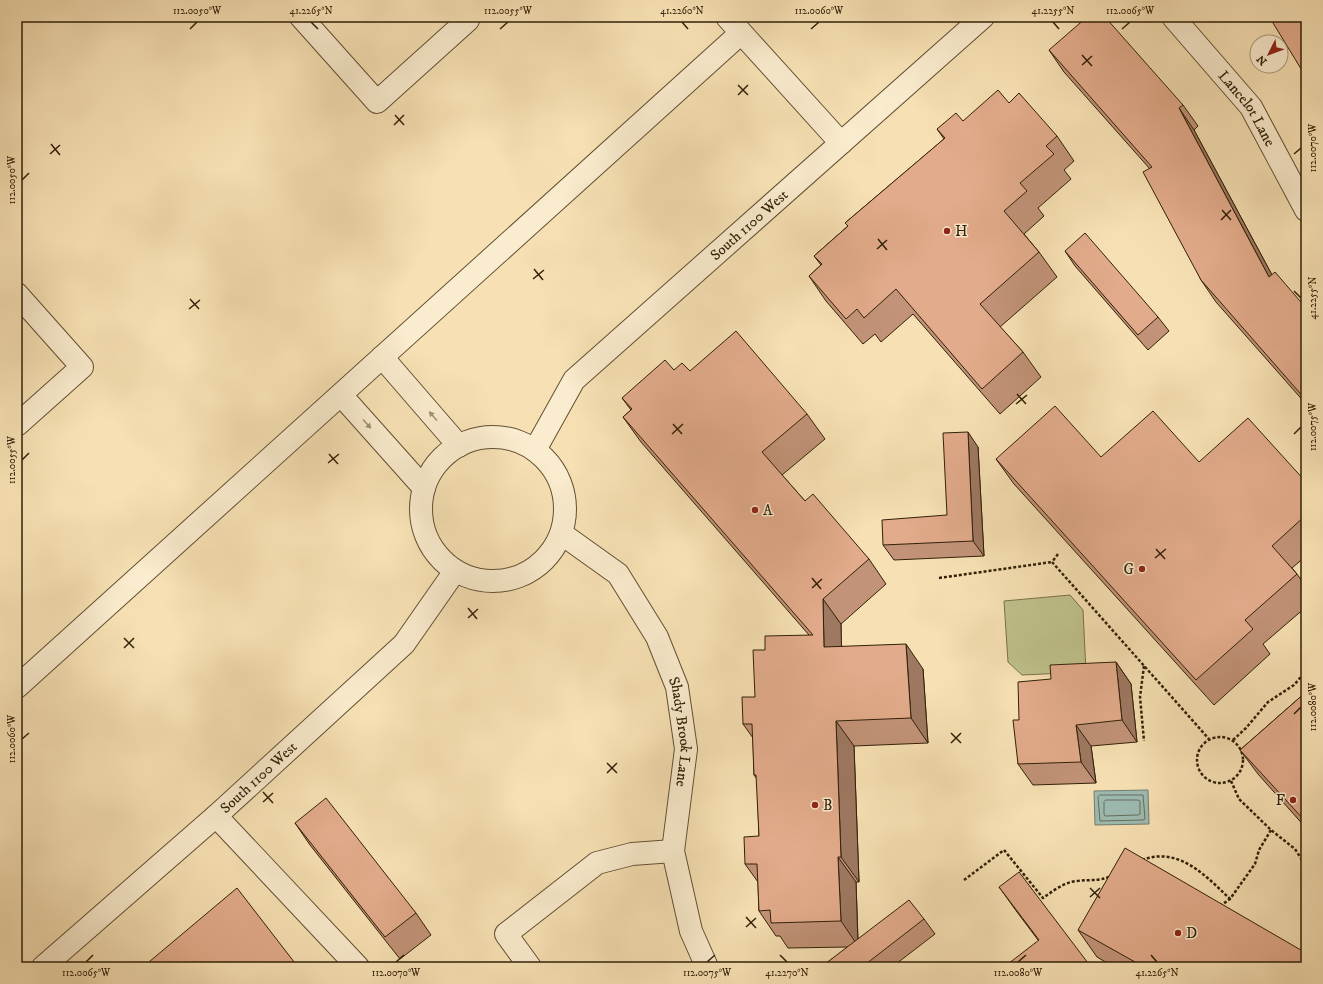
<svg xmlns="http://www.w3.org/2000/svg" width="1323" height="984" viewBox="0 0 1323 984" font-family="'IM FELL DW Pica',serif">
	<style>
		.green { fill: #bfc28b; stroke: #78714a }
		.water { fill: #9ebcb3; stroke: #727e6f }
		.lines { fill: none; stroke-linecap: round; stroke-linejoin: round }
		.shore { stroke: #686e5e; stroke-width: 1 }
		.minor-casing { stroke: #625033; stroke-width: 24 }
		.path { stroke: #312008; stroke-width: 2.5; stroke-dasharray: 3 2; stroke-linecap: butt }
		.minor { stroke: #faecce; stroke-width: 22 }
		.wall { fill: #c29378; stroke: #312008 }
		.shaded-wall { fill: #9e7861; stroke: #312008 }
		.building { fill: #e2ab8b; stroke: #312008 }
		.oneway { fill: #a09075 }
		.ticks { fill: none; stroke: #312008; stroke-width: 1.5 }
		.poi-dot { fill: #8f2418; stroke: #faecce; stroke-width: 1.5 }
		.labels { text-anchor: middle; dominant-baseline: central; stroke-width: 3; stroke-linejoin: round; paint-order: stroke }
		.street-label { font-size: 15px; fill: #312008; stroke: #faecce }
		.poi-label { font-size: 15px; fill: #312008; stroke: #faecce; text-anchor: start }
		.neatline { fill: none; stroke: #312008; stroke-width: 1.5 }
		.ticks-label { font-size: 10px; text-anchor: middle; fill: #312008 }
	</style>
	<rect width="100%" height="100%" fill="#f7e1b4"/>
	<filter id="stains"><feTurbulence type="fractalNoise" baseFrequency=".005" numOctaves="4"/><feColorMatrix values="0 0 0 0 .2 0 0 0 0 .09 0 0 0 0 .02 0 0 0 .5 -.17"/></filter>
	<radialGradient id="worn" r=".72"><stop offset=".6" stop-color="#630" stop-opacity="0"/><stop offset="1" stop-color="#630" stop-opacity=".3"/></radialGradient>
	<polygon class="green" points="1070,595 1083,610 1086,672 1022,675 1008,662 1004,601"/>
	<polygon class="water" points="1148,790 1149,824 1095,825 1094,791"/>
	<g class="lines">
		<g class="shore">
			<polygon points="1100,795 1143,795 1145,819 1143,820 1100,821 1098,797"/>
			<polygon points="1106,800 1138,800 1140,801 1140,814 1138,815 1105,816 1104,814 1104,802"/>
		</g>
		<g class="minor-casing">
			<g id="minor">
				<polyline points="301,17 377,102 468,20 465,17"/>
				<polyline points="727,17 841,143"/>
				<path id="s1" d="M1173,17L1251,107L1306,210"/>
				<polyline points="17,294 82,367 17,425"/>
				<polyline points="382,357 459,446"/>
				<polyline points="341,395 424,488"/>
				<circle cx="493" cy="509" r="72"/>
				<path id="s2" d="M535,450L574,380L983,17"/>
				<path id="s3" d="M562,534L618,574L657,637L677,687L686,749L673,851L691,931L707,967"/>
				<polyline points="17,687 741,33"/>
				<polyline points="216,816 358,967"/>
				<path id="s4" d="M43,967L216,816L404,644L455,571"/>
				<polyline points="530,967 506,934 597,863 632,854 673,851"/>
			</g>
		</g>
		<g class="path">
			<polyline points="1058,554 1052,562 1209,739"/>
			<polyline points="939,578 1052,562"/>
			<polyline points="1144,666 1140,697 1144,741"/>
			<circle cx="1220" cy="760" r="23"/>
			<polyline points="1233,740 1246,728 1268,702 1294,685 1306,671"/>
			<polyline points="1231,781 1239,799 1271,830 1295,849 1306,866"/>
			<path d="M1142,860C1179,846 1206,876 1230,899"/>
			<path d="M964,880L1004,850L1043,898C1053,891 1064,882 1077,881C1090,879 1098,882 1111,876"/>
			<polyline points="1220,906 1230,899 1255,864 1259,850 1271,830"/>
		</g>
		<use href="#minor" class="minor"/>
	</g>
	<g class="wall">
		<polygon points="1049,50 1183,105 1198,126 1194,130 1272,275 1306,308 1306,404 1216,302 1201,280 1150,169 1064,72"/>
		<polygon points="1009,103 1057,136 1074,161 1064,170 1071,179 1038,208 1044,216 1024,234 1039,252 1057,277 1000,327 1023,352 1041,377 1000,414 913,314 881,342 875,334 863,344 826,301 809,276 821,265 814,256 848,226 845,223 944,139 937,129 963,121"/>
		<polygon points="1065,251 1158,317 1169,331 1148,350 1075,266"/>
		<polygon points="674,370 690,371 807,414 825,439 782,475 805,501 869,559 886,584 841,624 841,646 923,669 928,743 854,746 859,882 856,882 858,939 924,919 935,934 892,967 821,967 848,947 788,948 780,936 776,936 759,911 758,882 745,864 759,836 757,779 754,775 753,738 743,724 755,697 765,650 809,635 641,442 623,417 631,410 622,398"/>
		<polygon points="978,447 984,556 894,560 883,545 947,515"/>
		<polygon points="1101,457 1306,482 1306,556 1292,568 1297,574 1306,587 1306,607 1263,644 1270,654 1214,705 1014,484 996,459"/>
		<polygon points="1116,662 1131,684 1137,742 1091,746 1096,783 1033,785 1018,764 1019,720 1051,679"/>
		<polygon points="1306,692 1306,828 1258,774 1240,750"/>
		<polygon points="295,823 416,913 431,935 400,959 310,845"/>
		<polygon points="999,887 1091,967 1038,940 1017,912"/>
		<polygon points="1078,930 1306,967 1114,967 1097,957"/>
	</g>
	<g class="shaded-wall">
		<polygon points="1179,108 1194,130 1285,299 1269,277"/>
		<polygon points="968,432 978,447 984,556 973,541"/>
		<polygon points="823,599 841,624 842,672 824,647"/>
		<polygon points="906,644 923,669 928,743 911,718"/>
		<polygon points="1116,662 1131,684 1137,742 1122,720"/>
		<polygon points="836,721 854,746 859,882 841,857"/>
		<polygon points="1076,725 1091,746 1096,783 1081,762"/>
		<polygon points="838,857 856,882 858,946 841,921"/>
	</g>
	<g class="building">
		<polygon points="1087,17 1105,17 1183,105 1179,108 1269,277 1275,272 1306,308 1306,400 1201,280 1143,172 1152,167 1049,50"/>
		<polygon points="1272,17 1306,17 1306,77 1270,18"/>
		<polygon points="998,90 1009,103 1019,93 1057,136 1046,146 1054,154 1020,183 1027,191 1004,211 1039,252 980,304 1023,352 982,389 896,289 864,318 857,309 846,319 809,276 822,264 814,256 848,226 845,223 945,138 937,129 956,113 963,121"/>
		<polygon points="1085,233 1158,317 1138,335 1065,251"/>
		<polygon points="736,331 807,414 762,452 805,501 813,494 869,559 823,599 824,647 906,644 911,718 836,721 841,857 838,857 841,921 771,923 770,910 759,911 757,864 745,864 744,837 759,836 756,775 754,775 752,724 743,724 742,697 755,697 753,650 765,650 765,636 813,635 623,417 632,409 622,398 665,360 674,370 682,363 690,371"/>
		<polygon points="1055,406 1101,457 1153,411 1199,462 1248,418 1306,482 1306,515 1272,546 1297,574 1245,620 1253,629 1196,680 996,459"/>
		<polygon points="968,432 973,541 883,545 882,520 947,515 943,433"/>
		<polygon points="1116,662 1122,720 1076,725 1081,762 1018,764 1013,720 1019,720 1018,682 1051,679 1050,665"/>
		<polygon points="1306,692 1306,822 1240,750"/>
		<polygon points="326,798 416,913 385,937 295,823"/>
		<polygon points="1125,848 1306,953 1306,967 1165,967 1161,965 1160,967 1144,967 1078,930"/>
		<polygon points="1019,872 1091,967 1004,967 1039,940 999,887"/>
		<polygon points="237,888 298,967 143,967"/>
		<polygon points="909,900 924,919 862,967 821,967"/>
	</g>
	<defs><path id="oneway-solid" d="M-6-.8H1V-3.2L6.5 0L1 3.2V.8H-6Z"/></defs>
	<g class="oneway">
		<use href="#oneway-solid" transform="translate(433 416) rotate(-131)"/>
		<use href="#oneway-solid" transform="translate(367 424) rotate(48)"/>
	</g>
	<path class="ticks" d="M311,22L318,29M682,22L688,29M1053,22L1059,29M190,29L197,22M500,29L508,22M811,29L819,22M1122,29L1130,22M1082,55L1092,66M1082,65L1092,56M738,85L748,95M738,95L748,85M395,115L404,125M394,125L404,115M51,144L60,155M50,154L60,145M1294,154L1301,148M22,180L29,173M1222,210L1231,220M1221,220L1231,210M878,239L887,250M877,249L887,240M534,269L543,280M533,279L544,270M1294,291L1301,298M190,299L199,309M189,309L200,300M1017,394L1026,404M1016,404L1027,395M673,424L682,434M672,434L683,424M1294,434L1301,427M329,454L338,464M22,460L29,453M328,463L339,454M1156,549L1165,559M1155,558L1166,549M812,578L821,589M812,588L822,579M468,608L477,619M468,618L478,609M124,638L134,648M124,648L134,638M1294,714L1301,707M951,733L961,743M22,739L29,733M951,743L961,733M607,763L617,773M607,773L617,763M263,792L273,803M263,802L273,793M1090,888L1100,898M1090,897L1100,888M746,917L756,928M746,927L756,918M780,955L787,962M1151,955L1157,962M86,962L93,955M396,962L404,955M707,962L715,955M1018,962L1026,955"/>
	<g class="poi-dot">
		<circle cx="947" cy="231" r="4"/>
		<circle cx="755" cy="510" r="4"/>
		<circle cx="1142" cy="569" r="4"/>
		<circle cx="1293" cy="800" r="4"/>
		<circle cx="815" cy="805" r="4"/>
		<circle cx="1178" cy="933" r="4"/>
	</g>
	<g class="labels">
		<g class="street-label">
			<text stroke="none"><textPath href="#s1" startOffset="118">Lancelot Lane</textPath></text>
			<text stroke="none"><textPath href="#s2" startOffset="314">South 1100 West</textPath></text>
			<text stroke="none"><textPath href="#s3" startOffset="242">Shady Brook Lane</textPath></text>
			<text stroke="none"><textPath href="#s4" startOffset="287">South 1100 West</textPath></text>
		</g>
		<g class="poi-label">
			<text x="955" y="231">H</text>
			<text x="763" y="510">A</text>
			<text x="1134" y="569" text-anchor="end">G</text>
			<text x="1285" y="800" text-anchor="end">F</text>
			<text x="823" y="805">B</text>
			<text x="1186" y="933">D</text>
		</g>
	</g>
	<rect width="1323" height="984" fill="none" stroke="#f7e1b4" stroke-width="44"/>
	<g transform="translate(1269 54) rotate(228)"><circle r="19" fill="#faecce" stroke="#aa9a7f"/>
	<path d="M0-3L7 15L0 10L-7 15Z" fill="#8f2418"/>
	<text y="-6" font-size="11" font-weight="bold" text-anchor="middle" fill="#312008">N</text>
	</g>
	<rect x="22" y="22" width="1279" height="940" class="neatline"/>
	<g class="ticks-label">
		<text x="197" y="14">112.0050°W</text>
		<text x="311" y="14">41.2265°N</text>
		<text x="508" y="14">112.0055°W</text>
		<text x="682" y="14">41.2260°N</text>
		<text x="819" y="14">112.0060°W</text>
		<text x="1053" y="14">41.2255°N</text>
		<text x="1130" y="14">112.0065°W</text>
		<text transform="translate(1312 148) rotate(-90)" y="4">112.0070°W</text>
		<text transform="translate(11 180) rotate(-90)" y="4">112.0050°W</text>
		<text transform="translate(1312 298) rotate(-90)" y="4">41.2255°N</text>
		<text transform="translate(1312 427) rotate(-90)" y="4">112.0075°W</text>
		<text transform="translate(11 460) rotate(-90)" y="4">112.0055°W</text>
		<text transform="translate(1312 707) rotate(-90)" y="4">112.0080°W</text>
		<text transform="translate(11 739) rotate(-90)" y="4">112.0060°W</text>
		<text x="86" y="976">112.0065°W</text>
		<text x="396" y="976">112.0070°W</text>
		<text x="707" y="976">112.0075°W</text>
		<text x="787" y="976">41.2270°N</text>
		<text x="1018" y="976">112.0080°W</text>
		<text x="1157" y="976">41.2265°N</text>
	</g>
	<rect width="100%" height="100%" filter="url(#stains)"/>
	<rect width="100%" height="100%" fill="url(#worn)"/>
</svg>
